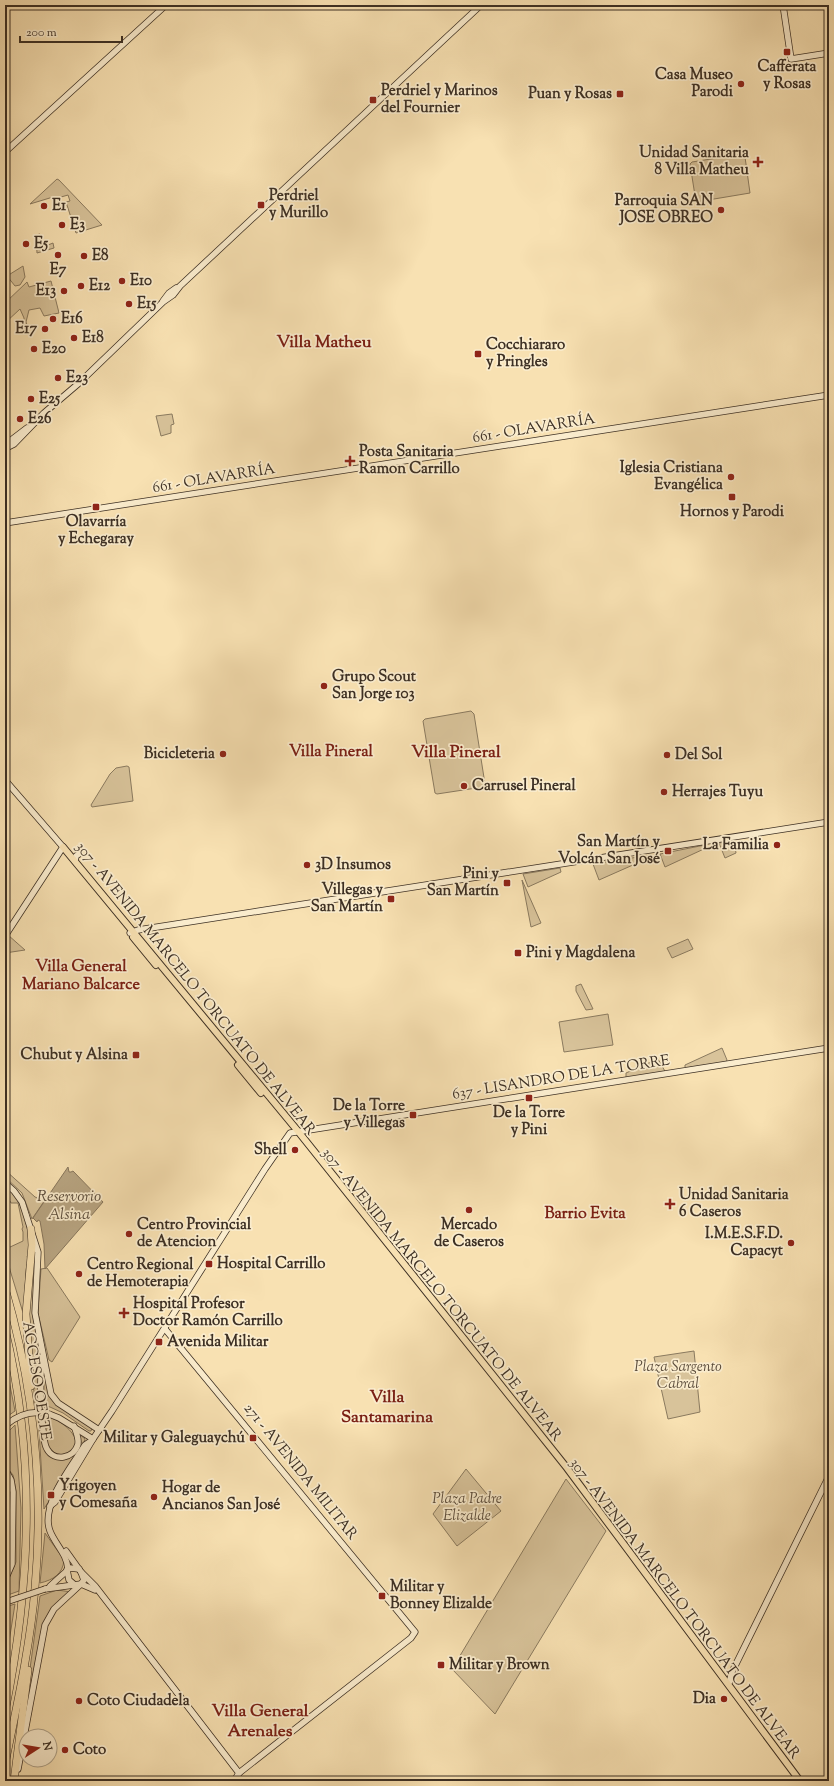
<svg xmlns="http://www.w3.org/2000/svg" width="834" height="1786" viewBox="0 0 834 1786" font-family="'Sorts Mill Goudy',serif">
	<style>
		.green { fill: #d8c39a; stroke: #8a7a5f }
		.water { fill: #b8a582; stroke: #87765c }
		.lines { fill: none; stroke-linecap: round; stroke-linejoin: round }
		.secondary-casing { stroke: #3d3024; stroke-width: 7 }
		.primary-casing { stroke: #3d3024; stroke-width: 8 }
		.highway-casing { stroke: #3d3024; stroke-width: 8 }
		.secondary { stroke: #faeccd; stroke-width: 5.5 }
		.primary { stroke: #f8e1b2; stroke-width: 6 }
		.highway { stroke: #f8e1b2; stroke-width: 7 }
		.secondary-bridge-casing { stroke: #3d3024; stroke-width: 7; stroke-linecap: butt }
		.secondary-bridge { stroke: #faeccd; stroke-width: 5.5 }
		.poi-dot { fill: #8f2418; stroke: #faeccd; stroke-width: 1.5 }
		.labels { text-anchor: middle; dominant-baseline: central; stroke-width: 3.5; stroke-linejoin: round; paint-order: stroke }
		.poi-label { font-size: 15px; font-weight: bold; fill: #3d3024; stroke: #faeccd; text-anchor: start }
		.street-label { font-size: 15px; fill: #3d3024; stroke: #faeccd }
		.park-label { font-size: 15px; font-style: italic; fill: #5c4d3c; stroke: #faeccd }
		.neighbourhood-label { font-size: 16px; font-weight: bold; fill: #7a1f14; stroke: #faeccd }
		.water-label { font-size: 16px; font-style: italic; fill: #5c4d3c; stroke: #faeccd }
		.quarter-label { font-size: 17px; font-weight: bold; fill: #7a1f14; stroke: #faeccd }
	</style>
	<rect width="100%" height="100%" fill="#f8e1b2"/>
	<filter id="stains"><feTurbulence type="fractalNoise" baseFrequency=".005" numOctaves="4"/><feColorMatrix values="0 0 0 0 .2 0 0 0 0 .09 0 0 0 0 .02 0 0 0 .5 -.17"/></filter>
	<radialGradient id="worn" r=".72"><stop offset=".6" stop-color="#630" stop-opacity="0"/><stop offset="1" stop-color="#630" stop-opacity=".3"/></radialGradient>
	<g class="green">
		<polygon points="742,154 745,157 750,193 696,202 690,164 692,162"/>
		<polygon points="57,179 59,180 102,225 76,233 66,202 70,201 68,195 54,199 53,197 30,204"/>
		<polygon points="40,234 44,244 47,244 48,245 53,243 54,248 37,253 36,235"/>
		<polygon points="23,266 25,277 20,285 15,286 7,276"/>
		<polygon points="51,281 59,313 44,316 40,308 29,310 26,322 29,330 25,331 24,318 20,309 5,323 5,303 27,282 29,287"/>
		<polygon points="172,414 174,424 171,425 171,433 161,436 156,416"/>
		<polygon points="471,711 474,714 485,784 483,787 437,794 435,793 423,721 425,719"/>
		<polygon points="127,766 129,767 133,801 92,807 91,805 110,774 116,768"/>
		<polygon points="734,841 736,853 725,858 719,843"/>
		<polygon points="705,845 706,848 665,867 660,854"/>
		<polygon points="651,855 651,857 599,880 593,864"/>
		<polygon points="560,868 561,872 528,887 523,874"/>
		<polygon points="522,880 541,923 531,927"/>
		<polygon points="8,935 25,950 5,953 5,940"/>
		<polygon points="688,939 693,949 672,958 667,948"/>
		<polygon points="581,984 593,1009 586,1010 576,991 576,986"/>
		<polygon points="608,1014 613,1045 564,1052 559,1022"/>
		<polygon points="722,1048 727,1060 726,1062 686,1068 685,1067 685,1065"/>
		<polygon points="658,1059 666,1073 626,1079 626,1073"/>
		<polygon points="5,1170 35,1197 40,1199 44,1195 47,1197 32,1219 22,1193 5,1177"/>
		<path d="M5,1185C25,1203 28,1227 30,1254L27,1256L29,1264H27L26,1270L24,1316L10,1270L6,1252L8,1248L23,1241V1232L22,1229L23,1227L18,1203H11L10,1201L5,1202Z"/>
		<polygon points="34,1243 36,1249 40,1355 38,1406 35,1406 28,1314"/>
		<polygon points="47,1268 80,1317 52,1362 49,1360 38,1313 41,1269"/>
		<polygon points="694,1351 700,1412 668,1419 654,1357"/>
		<polygon points="5,1360 15,1411 5,1418"/>
		<polygon points="43,1366 52,1400 92,1428 91,1431 89,1431 63,1413 50,1407 41,1406"/>
		<polygon points="38,1416 40,1416 44,1448 59,1459 76,1453 78,1433 85,1439 83,1446 44,1509"/>
		<path d="M43,1416C67,1418 96,1453 57,1455L47,1446Z"/>
		<polygon points="15,1425 21,1508 19,1591 5,1596 5,1586 16,1562 16,1490 13,1475 5,1465 5,1435"/>
		<polygon points="466,1469 501,1511 457,1546 433,1514"/>
		<polygon points="566,1479 606,1531 495,1714 452,1669"/>
		<path d="M45,1533L64,1560C63,1574 53,1580 40,1583Z"/>
		<polygon points="57,1590 72,1592 50,1612 26,1716 24,1712 40,1596"/>
		<polygon points="15,1604 5,1667 5,1607"/>
	</g>
	<polygon class="water" points="68,1167 69,1172 71,1172 73,1171 103,1202 45,1269 44,1244 40,1221 38,1220 37,1222 33,1218"/>
	<g class="lines">
		<g class="secondary-casing">
			<g id="secondary">
				<polyline points="783,5 791,59 829,53"/>
				<polyline points="5,152 166,5"/>
				<polyline points="163,301 169,293 176,288"/>
				<polyline points="6,448 14,444 44,413 78,384 163,302 173,295 180,286 481,5"/>
				<polyline points="6,448 10,441 27,428"/>
				<polyline points="5,523 829,395"/>
				<polyline points="5,780 63,847 5,936"/>
				<polyline points="75,861 76,856 79,854"/>
				<path d="M130,933L138,930C369,896 599,859 829,822"/>
				<polyline points="5,1183 14,1191 22,1202 38,1252 35,1313 51,1394 58,1403 99,1430"/>
				<polyline points="165,1329 415,1632 411,1638 239,1773 234,1781"/>
				<path d="M42,1357C40,1382 40,1406 43,1431C44,1437 44,1444 47,1449C54,1462 74,1459 78,1444C79,1438 76,1432 74,1426"/>
				<polyline points="49,1414 59,1418 93,1439"/>
				<polyline points="5,1469 11,1480 13,1492 12,1564 5,1580"/>
				<polyline points="50,1506 55,1502 93,1439 112,1411 265,1169 290,1133 829,1048"/>
				<polyline points="66,1551 81,1572 84,1580 81,1584"/>
				<path d="M68,1569C67,1554 55,1544 50,1531C40,1505 72,1466 85,1445L91,1441"/>
				<polyline points="67,1570 69,1580 76,1586"/>
				<polyline points="5,1572 9,1562"/>
				<polyline points="81,1572 95,1586 239,1773"/>
				<polyline points="50,1586 70,1568 79,1569"/>
				<polyline points="45,1589 81,1584 95,1590"/>
				<polyline points="729,1683 732,1672 829,1476"/>
				<polyline points="18,1769 45,1625 54,1609 80,1585"/>
			</g>
		</g>
		<g class="primary-casing">
			<g id="primary">
				<polyline points="63,847 297,1130 567,1468 800,1781"/>
				<polyline points="133,937 156,965"/>
				<polyline points="238,1065 261,1093"/>
			</g>
		</g>
		<g class="highway-casing">
			<g id="highway">
				<path d="M5,1288C33,1384 44,1487 35,1588C30,1647 17,1705 5,1764"/>
				<path d="M5,1329C36,1458 31,1583 5,1712"/>
				<polyline points="31,1386 26,1314 32,1245 31,1229"/>
				<polyline points="5,1684 8,1671"/>
				<polyline points="14,1781 28,1670"/>
			</g>
		</g>
		<use href="#secondary" class="secondary"/>
		<use href="#primary" class="primary"/>
		<use href="#highway" class="highway"/>
		<g class="secondary-bridge-casing">
			<g id="secondary-bridge">
				<path d="M6,1425C19,1414 33,1410 49,1414"/>
				<polyline points="9,1601 45,1589"/>
			</g>
		</g>
		<use href="#secondary-bridge" class="secondary-bridge"/>
	</g>
	<g class="poi-dot">
		<rect x="783" y="48" width="8" height="8" rx="2"/>
		<circle cx="741" cy="84" r="4"/>
		<rect x="616" y="90" width="8" height="8" rx="2"/>
		<rect x="369" y="96" width="8" height="8" rx="2"/>
		<path d="M756 156h4v4h4v4h-4v4h-4v-4h-4v-4h4z"/>
		<rect x="257" y="201" width="8" height="8" rx="2"/>
		<circle cx="44" cy="206" r="4"/>
		<circle cx="721" cy="210" r="4"/>
		<circle cx="62" cy="225" r="4"/>
		<circle cx="26" cy="244" r="4"/>
		<circle cx="58" cy="255" r="4"/>
		<circle cx="84" cy="256" r="4"/>
		<circle cx="122" cy="281" r="4"/>
		<circle cx="81" cy="286" r="4"/>
		<circle cx="64" cy="291" r="4"/>
		<circle cx="129" cy="304" r="4"/>
		<circle cx="53" cy="319" r="4"/>
		<circle cx="45" cy="329" r="4"/>
		<circle cx="74" cy="338" r="4"/>
		<circle cx="34" cy="349" r="4"/>
		<rect x="474" y="350" width="8" height="8" rx="2"/>
		<circle cx="58" cy="378" r="4"/>
		<circle cx="31" cy="399" r="4"/>
		<circle cx="20" cy="419" r="4"/>
		<path d="M348 455h4v4h4v4h-4v4h-4v-4h-4v-4h4z"/>
		<circle cx="731" cy="477" r="4"/>
		<rect x="728" y="493" width="8" height="8" rx="2"/>
		<rect x="92" y="503" width="8" height="8" rx="2"/>
		<circle cx="324" cy="686" r="4"/>
		<circle cx="223" cy="754" r="4"/>
		<circle cx="667" cy="755" r="4"/>
		<circle cx="464" cy="786" r="4"/>
		<circle cx="664" cy="792" r="4"/>
		<circle cx="777" cy="845" r="4"/>
		<rect x="664" y="847" width="8" height="8" rx="2"/>
		<circle cx="307" cy="865" r="4"/>
		<rect x="503" y="879" width="8" height="8" rx="2"/>
		<rect x="387" y="895" width="8" height="8" rx="2"/>
		<rect x="514" y="949" width="8" height="8" rx="2"/>
		<rect x="132" y="1051" width="8" height="8" rx="2"/>
		<rect x="525" y="1094" width="8" height="8" rx="2"/>
		<rect x="409" y="1111" width="8" height="8" rx="2"/>
		<circle cx="295" cy="1150" r="4"/>
		<path d="M668 1198h4v4h4v4h-4v4h-4v-4h-4v-4h4z"/>
		<circle cx="469" cy="1210" r="4"/>
		<circle cx="129" cy="1234" r="4"/>
		<circle cx="791" cy="1243" r="4"/>
		<rect x="205" y="1260" width="8" height="8" rx="2"/>
		<circle cx="79" cy="1274" r="4"/>
		<path d="M122 1307h4v4h4v4h-4v4h-4v-4h-4v-4h4z"/>
		<rect x="155" y="1338" width="8" height="8" rx="2"/>
		<rect x="249" y="1434" width="8" height="8" rx="2"/>
		<rect x="47" y="1491" width="8" height="8" rx="2"/>
		<circle cx="154" cy="1497" r="4"/>
		<rect x="378" y="1592" width="8" height="8" rx="2"/>
		<rect x="437" y="1661" width="8" height="8" rx="2"/>
		<circle cx="724" cy="1699" r="4"/>
		<circle cx="79" cy="1701" r="4"/>
		<circle cx="65" cy="1750" r="4"/>
	</g>
	<g class="labels">
		<g class="poi-label">
			<text x="787" y="67" text-anchor="middle">Cafferata<tspan x="787" dy="17">y Rosas</tspan></text>
			<text x="733" y="75" text-anchor="end">Casa Museo<tspan x="733" dy="17">Parodi</tspan></text>
			<text x="381" y="91">Perdriel y Marinos<tspan x="381" dy="17">del Fournier</tspan></text>
			<text x="612" y="94" text-anchor="end">Puan y Rosas</text>
			<text x="749" y="153" text-anchor="end">Unidad Sanitaria<tspan x="749" dy="17">8 Villa Matheu</tspan></text>
			<text x="269" y="196">Perdriel<tspan x="269" dy="17">y Murillo</tspan></text>
			<text x="713" y="201" text-anchor="end">Parroquia SAN<tspan x="713" dy="17">JOSE OBREO</tspan></text>
			<text x="52" y="206">E1</text>
			<text x="70" y="225">E3</text>
			<text x="34" y="244">E5</text>
			<text x="92" y="256">E8</text>
			<text x="58" y="270" text-anchor="middle">E7</text>
			<text x="130" y="281">E10</text>
			<text x="89" y="286">E12</text>
			<text x="56" y="291" text-anchor="end">E13</text>
			<text x="137" y="304">E15</text>
			<text x="61" y="319">E16</text>
			<text x="37" y="329" text-anchor="end">E17</text>
			<text x="82" y="338">E18</text>
			<text x="486" y="345">Cocchiararo<tspan x="486" dy="17">y Pringles</tspan></text>
			<text x="42" y="349">E20</text>
			<text x="66" y="378">E23</text>
			<text x="39" y="399">E25</text>
			<text x="28" y="419">E26</text>
			<text x="359" y="452">Posta Sanitaria<tspan x="359" dy="17">Ramon Carrillo</tspan></text>
			<text x="723" y="468" text-anchor="end">Iglesia Cristiana<tspan x="723" dy="17">Evangélica</tspan></text>
			<text x="732" y="512" text-anchor="middle">Hornos y Parodi</text>
			<text x="96" y="522" text-anchor="middle">Olavarría<tspan x="96" dy="17">y Echegaray</tspan></text>
			<text x="332" y="677">Grupo Scout<tspan x="332" dy="17">San Jorge 103</tspan></text>
			<text x="215" y="754" text-anchor="end">Bicicleteria</text>
			<text x="675" y="755">Del Sol</text>
			<text x="472" y="786">Carrusel Pineral</text>
			<text x="672" y="792">Herrajes Tuyu</text>
			<text x="660" y="842" text-anchor="end">San Martín y<tspan x="660" dy="17">Volcán San José</tspan></text>
			<text x="769" y="845" text-anchor="end">La Familia</text>
			<text x="315" y="865">3D Insumos</text>
			<text x="499" y="874" text-anchor="end">Pini y<tspan x="499" dy="17">San Martín</tspan></text>
			<text x="383" y="890" text-anchor="end">Villegas y<tspan x="383" dy="17">San Martín</tspan></text>
			<text x="526" y="953">Pini y Magdalena</text>
			<text x="128" y="1055" text-anchor="end">Chubut y Alsina</text>
			<text x="405" y="1106" text-anchor="end">De la Torre<tspan x="405" dy="17">y Villegas</tspan></text>
			<text x="529" y="1113" text-anchor="middle">De la Torre<tspan x="529" dy="17">y Pini</tspan></text>
			<text x="287" y="1150" text-anchor="end">Shell</text>
			<text x="679" y="1195">Unidad Sanitaria<tspan x="679" dy="17">6 Caseros</tspan></text>
			<text x="137" y="1225">Centro Provincial<tspan x="137" dy="17">de Atencion</tspan></text>
			<text x="469" y="1225" text-anchor="middle">Mercado<tspan x="469" dy="17">de Caseros</tspan></text>
			<text x="783" y="1234" text-anchor="end">I.M.E.S.F.D.<tspan x="783" dy="17">Capacyt</tspan></text>
			<text x="217" y="1264">Hospital Carrillo</text>
			<text x="87" y="1265">Centro Regional<tspan x="87" dy="17">de Hemoterapia</tspan></text>
			<text x="133" y="1304">Hospital Profesor<tspan x="133" dy="17">Doctor Ramón Carrillo</tspan></text>
			<text x="167" y="1342">Avenida Militar</text>
			<text x="245" y="1438" text-anchor="end">Militar y Galeguaychú</text>
			<text x="59" y="1486">Yrigoyen<tspan x="59" dy="17">y Comesaña</tspan></text>
			<text x="162" y="1488">Hogar de<tspan x="162" dy="17">Ancianos San José</tspan></text>
			<text x="390" y="1587">Militar y<tspan x="390" dy="17">Bonney Elizalde</tspan></text>
			<text x="449" y="1665">Militar y Brown</text>
			<text x="716" y="1699" text-anchor="end">Dia</text>
			<text x="87" y="1701">Coto Ciudadela</text>
			<text x="73" y="1750">Coto</text>
		</g>
		<g class="street-label">
			<text transform="translate(534 429) rotate(-9)">661 - OLAVARRÍA</text>
			<text transform="translate(214 479) rotate(-9)">661 - OLAVARRÍA</text>
			<text transform="translate(195 989) rotate(51)">307 - AVENIDA MARCELO TORCUATO DE ALVEAR</text>
			<text transform="translate(561 1078) rotate(-9)">637 - LISANDRO DE LA TORRE</text>
			<text transform="translate(441 1295) rotate(51)">307 - AVENIDA MARCELO TORCUATO DE ALVEAR</text>
			<text transform="translate(36 1381) rotate(81)">ACCESO OESTE</text>
			<text transform="translate(300 1472) rotate(51)">271 - AVENIDA MILITAR</text>
			<text transform="translate(684 1609) rotate(53)">307 - AVENIDA MARCELO TORCUATO DE ALVEAR</text>
		</g>
		<g class="park-label">
			<text x="678" y="1367">Plaza Sargento<tspan x="678" dy="17">Cabral</tspan></text>
			<text x="467" y="1499">Plaza Padre<tspan x="467" dy="17">Elizalde</tspan></text>
		</g>
		<g class="neighbourhood-label">
			<text x="331" y="752">Villa Pineral</text>
			<text x="81" y="967">Villa General<tspan x="81" dy="18">Mariano Balcarce</tspan></text>
			<text x="585" y="1214">Barrio Evita</text>
		</g>
		<g class="water-label">
			<text x="69" y="1197">Reservorio<tspan x="69" dy="18">Alsina</tspan></text>
		</g>
		<g class="quarter-label">
			<text x="324" y="343">Villa Matheu</text>
			<text x="456" y="753">Villa Pineral</text>
			<text x="387" y="1398">Villa<tspan x="387" dy="20">Santamarina</tspan></text>
			<text x="260" y="1712">Villa General<tspan x="260" dy="20">Arenales</tspan></text>
		</g>
	</g>
	<rect width="834" height="1786" fill="none" stroke="#f8e1b2" stroke-width="20"/>
	<rect x="6" y="6" width="822" height="1774" fill="none" stroke="#3d3024" stroke-width="2"/>
	<rect x="10" y="10" width="814" height="1766" fill="none" stroke="#3d3024"/>
	<g transform="translate(38 1748) rotate(78)"><circle r="19" fill="#faeccd" stroke="#aea189"/>
	<path d="M0-3L7 15L0 10L-7 15Z" fill="#8f2418"/>
	<text y="-6" font-size="11" font-weight="bold" text-anchor="middle" fill="#3d3024">N</text>
	</g>
	<path d="M20 36v6h102v-6" fill="none" stroke="#3d3024" stroke-width="2"/>
	<text x="26" y="36" font-size="12" fill="#3d3024" stroke="#faeccd" stroke-width="3" paint-order="stroke">200 m</text>
	<rect width="100%" height="100%" filter="url(#stains)"/>
	<rect width="100%" height="100%" fill="url(#worn)"/>
</svg>
